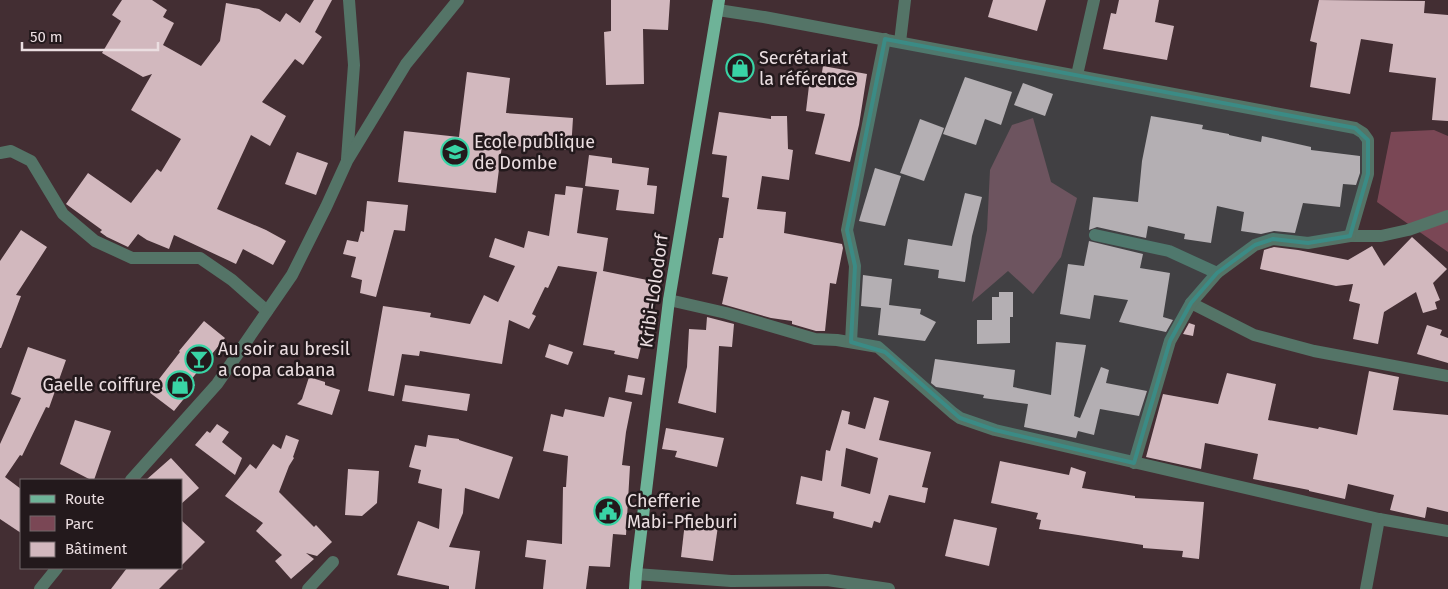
<svg xmlns="http://www.w3.org/2000/svg" width="1448" height="589" viewBox="0 0 1448 589" font-family="'Fira Sans',sans-serif">
	<style>
		.green { fill: #7a4755 }
		.building { fill: #d2b8be; fill-rule: evenodd }
		.lines { fill: none; stroke-linecap: round; stroke-linejoin: round }
		.minor { stroke: #547467; stroke-width: 12 }
		.major { stroke: #6eb398; stroke-width: 12 }
		.marked { fill: #3b8b85; fill-opacity: 0.2; stroke: #3b8b85; stroke-width: 4; stroke-linejoin: round }
		.labels { text-anchor: middle; dominant-baseline: central; stroke-width: 5; stroke-linejoin: round; paint-order: stroke }
		.poi-label { font-size: 18px; fill: #ebdee1; stroke: #23191c; text-anchor: start }
		.street-label { font-size: 18px; fill: #ebdee1; stroke: #23191c }
	</style>
	<rect width="100%" height="100%" fill="#432e33"/>
	<g class="green">
		<polygon points="1033,118 1051,182 1077,198 1061,257 1033,294 1008,271 972,302 987,230 990,170 1012,125"/>
		<polygon points="1434,130 1448,136 1448,252 1377,202 1391,132"/>
	</g>
	<g class="building">
		<polygon points="122,0 152,0 167,10 163,17 174,23 163,45 201,66 220,41 226,3 259,9 280,22 286,13 300,23 314,0 332,0 315,32 322,37 303,65 295,59 262,102 286,116 270,146 251,135 217,209 266,230 286,241 273,265 243,249 236,264 174,235 169,249 147,240 138,234 128,247 107,237 100,232 102,230 66,204 88,173 131,203 157,169 161,172 181,139 131,110 152,74 143,77 102,53 121,21 112,15"/>
		<polygon points="611,0 670,0 668,30 643,29 644,84 606,85 604,32 611,31"/>
		<polygon points="993,0 1046,0 1037,31 988,17"/>
		<polygon points="1119,0 1159,0 1155,22 1174,26 1167,60 1103,49 1111,13 1116,14"/>
		<polygon points="1319,0 1425,1 1424,13 1448,15 1448,121 1432,120 1436,78 1389,72 1393,44 1361,39 1350,94 1310,87 1317,43 1310,41"/>
		<polygon points="823,66 867,74 859,125 850,162 815,154 825,114 806,111 810,77 821,78"/>
		<polygon points="467,72 510,78 506,113 573,118 571,150 502,145 496,193 398,182 404,131 459,137"/>
		<polygon points="965,77 1012,92 1001,125 985,119 976,145 943,134"/>
		<polygon points="1023,83 1053,94 1045,116 1014,105"/>
		<polygon points="719,112 771,119 771,116 787,116 788,149 793,150 789,180 762,176 757,209 786,212 784,233 842,244 843,248 836,284 830,283 825,331 816,331 792,324 792,321 771,318 722,304 728,277 712,274 719,238 723,238 729,198 722,197 727,156 712,154"/>
		<polygon points="1151,116 1203,125 1202,129 1229,134 1229,135 1261,142 1262,136 1311,147 1311,150 1360,156 1360,173 1356,185 1343,184 1340,207 1303,203 1295,233 1274,231 1261,234 1241,231 1244,212 1217,206 1211,243 1184,239 1185,234 1148,226 1146,238 1097,227 1089,230 1093,197 1138,202 1142,161"/>
		<polygon points="920,119 944,128 924,181 900,173"/>
		<polygon points="297,152 328,163 316,195 285,184"/>
		<polygon points="589,155 612,158 612,163 649,168 647,185 657,186 654,214 616,210 619,190 585,186"/>
		<polygon points="875,168 901,176 885,226 859,221"/>
		<polygon points="566,186 583,188 577,233 608,238 603,271 657,282 638,359 614,354 615,351 583,345 597,272 558,266 548,288 545,287 532,314 536,316 529,329 509,320 502,364 420,351 419,356 402,354 394,396 368,391 383,306 431,313 430,317 470,324 484,295 498,302 515,266 489,257 495,238 524,248 528,231 549,236 555,194 565,195"/>
		<polygon points="965,193 982,197 972,236 965,282 938,278 939,270 904,265 908,239 952,246"/>
		<polygon points="367,201 408,205 405,231 394,230 376,297 360,293 362,280 351,277 356,257 343,254 347,240 358,242 361,231 364,232"/>
		<polygon points="21,230 47,247 16,295 21,296 1,348 0,348 0,261"/>
		<polygon points="1412,237 1447,269 1433,283 1440,300 1435,302 1437,309 1423,313 1416,292 1384,312 1378,344 1353,339 1360,304 1349,301 1353,284 1336,286 1260,269 1264,250 1274,247 1298,250 1348,260 1372,246 1384,266"/>
		<polygon points="1089,241 1143,254 1140,268 1170,273 1163,317 1173,320 1166,332 1119,322 1128,300 1094,295 1090,319 1060,314 1068,264 1084,266"/>
		<polygon points="863,275 892,279 889,305 921,309 920,314 936,322 925,341 878,335 881,308 861,306"/>
		<polygon points="999,292 1013,292 1013,317 1010,317 1010,343 977,344 977,320 992,320 992,297 999,297"/>
		<polygon points="707,317 734,324 732,347 719,346 716,413 678,403 687,367 689,329 706,330"/>
		<polygon points="204,321 225,338 190,381 195,385 174,411 149,392 180,352 179,351"/>
		<polygon points="1189,323 1195,325 1193,336 1183,334"/>
		<polygon points="1427,325 1442,330 1440,335 1448,338 1448,363 1417,354"/>
		<polygon points="1056,342 1086,345 1074,416 1080,418 1101,367 1109,370 1106,383 1147,391 1139,416 1100,409 1094,435 1078,431 1076,438 1024,427 1028,404 983,398 984,395 936,387 931,383 935,359 1015,370 1013,387 1051,395"/>
		<polygon points="549,344 573,352 568,365 545,357"/>
		<polygon points="28,347 66,360 49,408 46,407 22,456 20,455 5,477 21,489 21,533 0,519 0,444 21,398 11,394"/>
		<polygon points="1369,371 1399,377 1393,410 1448,415 1448,512 1427,507 1425,518 1390,510 1394,495 1348,484 1345,499 1309,491 1309,490 1253,479 1258,454 1205,443 1201,469 1146,457 1163,394 1218,404 1227,373 1276,384 1268,420 1318,429 1319,427 1357,435"/>
		<polygon points="628,375 645,378 642,395 625,392"/>
		<polygon points="309,377 325,382 325,385 340,390 332,415 297,404 302,399"/>
		<polygon points="405,385 470,394 467,411 402,401"/>
		<polygon points="609,397 632,402 626,432 622,465 630,466 626,535 613,534 610,567 589,566 586,589 543,589 546,560 525,557 527,540 562,544 563,487 566,487 568,456 543,451 551,414 563,417 565,409 604,417"/>
		<path d="M874,397L889,401L879,440L931,452L922,487L928,488L925,503L889,495L880,523L874,521L872,528L833,518L834,512L796,504L801,476L822,481L826,450L830,451L842,410L850,412L848,424L865,429ZM846,448L878,458L870,494L841,486Z"/>
		<polygon points="75,420 111,431 94,480 91,480 60,464"/>
		<polygon points="217,424 229,432 222,442 242,458 235,475 195,445 207,431 210,433"/>
		<polygon points="666,428 724,438 717,467 675,457 677,451 662,449"/>
		<polygon points="286,435 299,440 293,457 294,458 289,466 279,492 314,527 316,525 332,542 317,556 306,553 314,559 291,579 275,561 282,555 256,531 263,523 225,496 250,464 256,469 273,444 281,449"/>
		<polygon points="428,435 459,439 459,440 513,457 499,499 465,488 463,513 449,547 480,551 475,589 449,589 449,586 397,575 418,521 439,529 442,489 418,483 421,470 409,467 415,445 426,447"/>
		<polygon points="171,458 199,488 181,504 181,480 146,480"/>
		<polygon points="1000,461 1069,475 1071,467 1086,472 1082,488 1135,496 1135,498 1204,502 1199,559 1182,557 1183,551 1143,548 1143,545 1039,529 1041,520 1036,519 1038,513 991,503"/>
		<polygon points="348,469 379,471 377,503 362,516 345,515"/>
		<polygon points="954,519 997,528 989,566 945,556"/>
		<polygon points="181,520 205,542 181,566"/>
		<polygon points="685,522 718,526 713,561 681,557"/>
		<polygon points="127,568 180,568 159,589 111,589"/>
	</g>
	<g class="lines">
		<g class="minor">
			<polyline points="718,10 764,17 1355,128 1363,133 1368,140 1368,174 1350,236 1381,236 1408,230 1448,216"/>
			<polyline points="900,42 905,0"/>
			<polyline points="1077,75 1094,0"/>
			<polyline points="0,153 11,151 31,161 63,214 95,241 132,258 200,258 232,280 267,311"/>
			<polyline points="347,159 354,65 349,0"/>
			<polyline points="1095,235 1169,251 1217,273"/>
			<polyline points="669,300 726,313 815,339 837,340 878,347 953,413 960,418 995,430 1379,519 1448,531"/>
			<polyline points="1191,303 1254,335 1314,351 1448,376"/>
			<polyline points="851,342 855,266 847,230 885,39"/>
			<polyline points="1134,463 1170,341 1191,303 1217,273 1255,245 1273,239 1308,243 1350,236"/>
			<polyline points="131,480 217,384 292,275 326,207 347,161 406,64 458,0"/>
			<polyline points="636,574 731,581 827,580 889,589"/>
			<polyline points="40,589 57,568"/>
			<polyline points="308,589 333,562"/>
			<polyline points="1366,589 1379,519"/>
		</g>
		<polyline class="major" points="635,589 636,574 669,300 719,0"/>
	</g>
	<path class="marked" d="M885,39L1355,128L1368,140V174L1350,236L1308,243L1273,239L1255,245L1217,273L1191,303L1170,341L1134,463L995,430L960,418L885,352L851,342L855,266L847,230Z"/>
	<defs>
		<g id="shop-ring" transform="scale(1.4375)"><circle r="9.5" fill="#23191c" stroke="#39d4a5" stroke-width="1.5"/><path d="M-5-2.5h2.3a2.7 3.5 0 0 1 5.4 0H5L5.5 6h-11ZM-1.5-2.5h3a1.5 2.3 0 0 0-3 0Z" fill="#39d4a5"/></g>
		<g id="school-ring" transform="scale(1.4375)"><circle r="9.5" fill="#23191c" stroke="#39d4a5" stroke-width="1.5"/><path d="M0-5L7-2L0 1L-7-2ZM-4 1L0 2.5L4 1V4Q0 6-4 4Z" fill="#39d4a5"/></g>
		<g id="bar-ring" transform="scale(1.4375)"><circle r="9.5" fill="#23191c" stroke="#39d4a5" stroke-width="1.5"/><path d="M-6-5H6L.8 .8V4.5H3.5V6h-7V4.5H-.8V.8Z" fill="#39d4a5"/></g>
		<g id="civic-ring" transform="scale(1.4375)"><circle r="9.5" fill="#23191c" stroke="#39d4a5" stroke-width="1.5"/><path d="M-.6-6.5H3V-4.5H.6V-3L4-1V1h2V6H-6V1h2V-1L-.6-3ZM-1.2 2.5V6h2.4V2.5Z" fill="#39d4a5"/></g>
	</defs>
	<g fill-rule="evenodd">
		<use href="#shop-ring" x="740" y="68"/>
		<use href="#school-ring" x="455" y="152"/>
		<use href="#bar-ring" x="199" y="359"/>
		<use href="#shop-ring" x="180" y="385"/>
		<use href="#civic-ring" x="608" y="511"/>
	</g>
	<g class="labels">
		<g class="poi-label">
			<text x="759" y="58">Secrétariat<tspan x="759" dy="21">la référence</tspan></text>
			<text x="474" y="142">Ecole publique<tspan x="474" dy="21">de Dombe</tspan></text>
			<text x="218" y="349">Au soir au bresil<tspan x="218" dy="21">a copa cabana</tspan></text>
			<text x="161" y="385" text-anchor="end">Gaelle coiffure</text>
			<text x="627" y="501">Chefferie<tspan x="627" dy="21">Mabi-Pfieburi</tspan></text>
		</g>
		<g class="street-label">
			<text transform="translate(654 291) rotate(-82)">Kribi-Lolodorf</text>
		</g>
	</g>
	<rect x="20" y="479" width="162" height="90" fill="#23191c" stroke="#73686b"/>
	<rect x="30" y="495" width="25" height="8" fill="#6eb398" stroke="#73686b"/>
	<text x="65" y="504" font-size="15" fill="#ebdee1">Route</text>
	<rect x="30" y="516" width="25" height="15" fill="#7a4755" stroke="#73686b"/>
	<text x="65" y="529" font-size="15" fill="#ebdee1">Parc</text>
	<rect x="30" y="542" width="25" height="15" fill="#d2b8be" stroke="#73686b"/>
	<text x="65" y="554" font-size="15" fill="#ebdee1">Bâtiment</text>
	<path d="M22 42v8h136v-8" fill="none" stroke="#ebdee1" stroke-width="2.5"/>
	<text x="30" y="42" font-size="15" fill="#ebdee1" stroke="#23191c" stroke-width="4" paint-order="stroke">50 m</text>
</svg>
